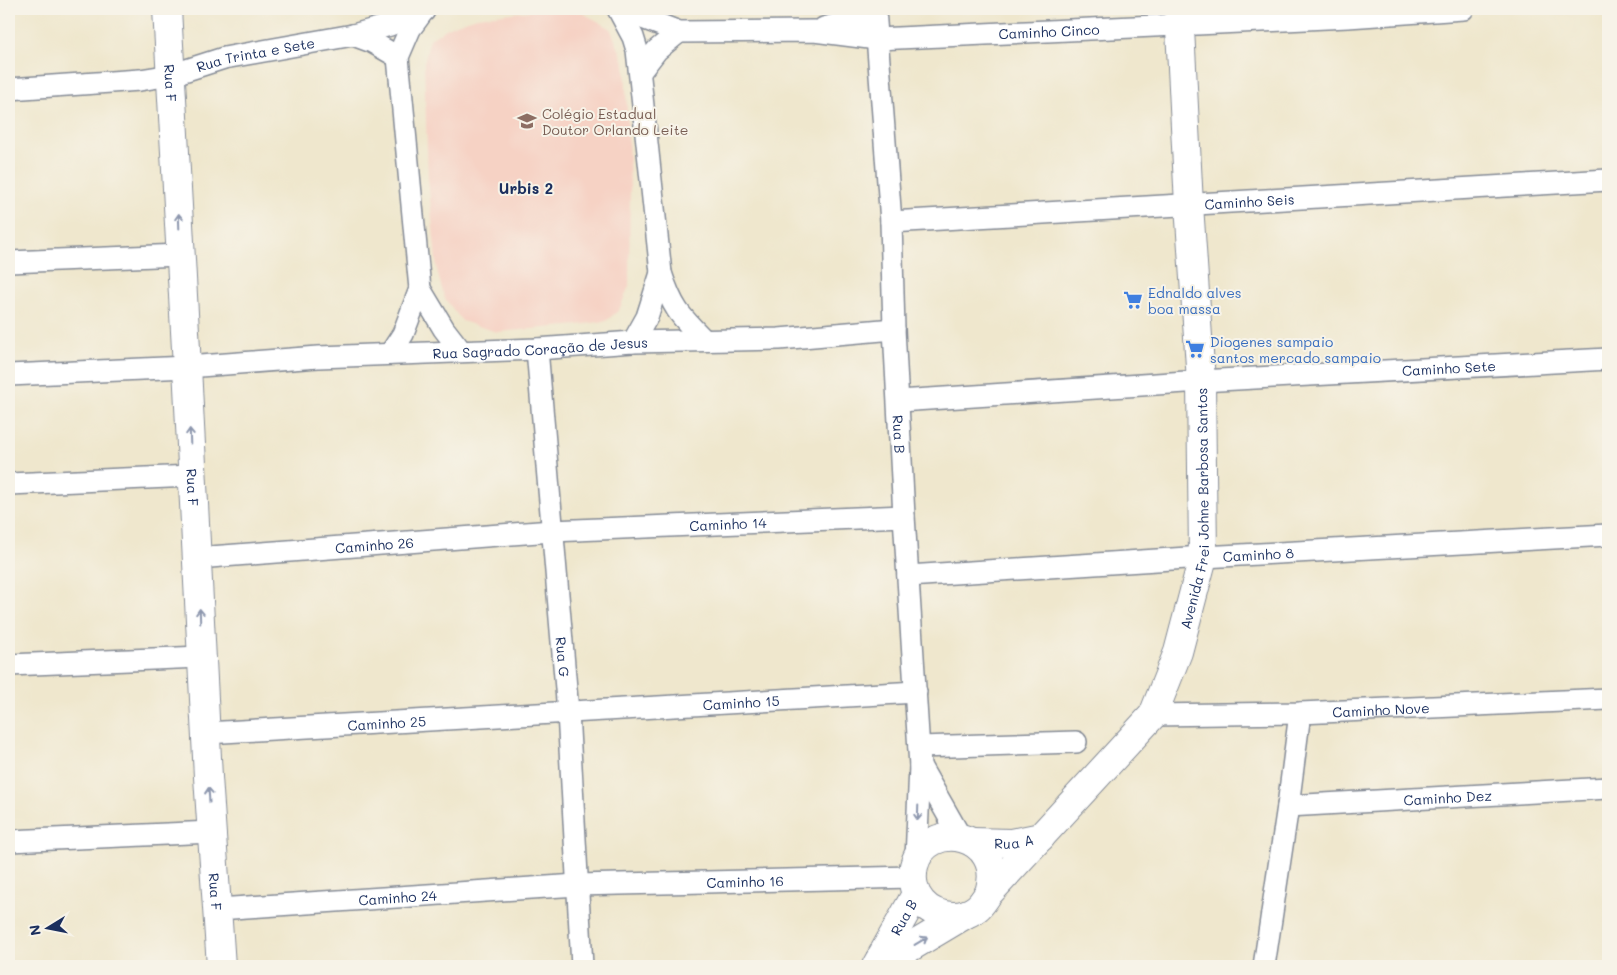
<svg xmlns="http://www.w3.org/2000/svg" width="1617" height="975" viewBox="0 0 1617 975" font-family="Mali,sans-serif">
	<style>
		.built { fill: #f6d2c4 }
		.lines { fill: none; stroke-linecap: round; stroke-linejoin: round }
		.street-casing { stroke: #858b96; stroke-width: 24 }
		.secondary-casing { stroke: #858b96; stroke-width: 30 }
		.street { stroke: #fff; stroke-width: 21 }
		.secondary { stroke: #fff; stroke-width: 28 }
		.oneway { stroke: #8d97ae }
		.labels { text-anchor: middle; dominant-baseline: central; stroke-width: 4; stroke-linejoin: round; paint-order: stroke }
		.street-label { font-size: 14px; fill: #1b2f5e; stroke: #f7f3e8 }
		.education-label { font-size: 14px; fill: #785e54; stroke: #f7f3e8; text-anchor: start }
		.shop-label { font-size: 14px; fill: #366cbe; stroke: #f7f3e8; text-anchor: start }
		.neighbourhood-label { font-size: 15px; font-weight: bold; fill: #1b2f5e; stroke: #f7f3e8 }
	</style>
	<rect width="100%" height="100%" fill="#f7f3e8"/>
	<filter id="ink" filterUnits="userSpaceOnUse"><feTurbulence type="fractalNoise" baseFrequency=".02" numOctaves="2"/><feDisplacementMap in="SourceGraphic" scale="10" xChannelSelector="R" yChannelSelector="G"/><feConvolveMatrix kernelMatrix="1 2 1 2 8 2 1 2 1" color-interpolation-filters="sRGB"/></filter>
	<filter id="wash" filterUnits="userSpaceOnUse"><feTurbulence type="fractalNoise" baseFrequency=".0096" numOctaves="4" result="noise"/><feDisplacementMap in="SourceGraphic" scale="20" xChannelSelector="R" yChannelSelector="G"/><feGaussianBlur stdDeviation="1.12" result="paint"/><feColorMatrix in="noise" values="0 0 0 0 0 0 0 0 0 0 0 0 0 0 0 0 0 1.4 0 .05"/><feComposite in="paint" operator="in"/></filter>
	<g filter="url(#wash)">
		<rect width="100%" height="100%" fill="#efe7cd"/>
		<polygon class="built" points="540,10 581,12 610,28 625,64 630,186 629,286 619,310 606,321 578,325 497,332 462,321 444,297 437,270 428,178 424,63 430,39 451,26 477,17"/>
	</g>
	<g filter="url(#ink)">
		<g class="lines">
			<g class="street-casing">
				<g id="street">
					<path d="M618,9L633,37L637,50L661,273C672,307 679,315 704,340"/>
					<path id="s1" d="M619,9L679,32L814,31L877,39L1348,17L1463,9"/>
					<path id="s2" d="M875,9L891,222L894,329L904,516L920,766L916,859"/>
					<polyline points="824,28 875,15"/>
					<polyline points="353,35 372,42 398,57"/>
					<polyline points="640,72 657,50 679,32"/>
					<path id="s3" d="M9,89L140,80L171,75L224,58L353,35L390,25L424,11"/>
					<path id="s4" d="M891,222L1608,180"/>
					<polyline points="9,262 180,255"/>
					<polyline points="420,289 444,329 461,351"/>
					<polyline points="633,342 647,317 661,273"/>
					<path id="s5" d="M537,349L568,712L582,966"/>
					<polyline points="390,354 403,334 420,289 398,57 410,29 424,10"/>
					<path id="s6" d="M9,375L187,367L318,357L537,349L633,342L779,339L894,329"/>
					<path id="s7" d="M899,401L1201,381L1608,359"/>
					<polyline points="9,484 192,476"/>
					<path id="s8" d="M197,558L552,531L904,516"/>
					<path id="s9" d="M908,576L1203,557L1608,535"/>
					<polyline points="9,665 201,657"/>
					<path id="s10" d="M1153,715L1300,713L1608,699"/>
					<path id="s11" d="M206,733L916,692"/>
					<polyline points="919,747 1076,742"/>
					<polyline points="920,766 961,838"/>
					<path id="s12" d="M1288,806L1608,788"/>
					<polyline points="9,841 212,832"/>
					<path id="s13" d="M218,909L577,885L912,877"/>
					<polyline points="1264,966 1288,806 1300,713"/>
				</g>
			</g>
			<g class="secondary-casing">
				<g id="secondary">
					<path id="s14" d="M167,9L187,367L208,777L221,966"/>
					<path id="s15" d="M972,842L1011,843L1041,837"/>
					<path id="s16" d="M989,893C1007,834 927,816 914,866C912,876 912,886 917,895C928,916 958,923 977,908C982,904 985,898 989,893L1153,715L1178,652L1203,557L1201,381L1189,205L1179,9"/>
					<path id="s17" d="M876,966L916,894"/>
					<polyline points="879,966 966,914"/>
				</g>
			</g>
			<use href="#street" class="street"/>
			<use href="#secondary" class="secondary"/>
		</g>
		<defs><path id="oneway-shaft" d="M-6 0H5M1.5-3L5.5 0L1.5 3" fill="none" stroke-width="1.6" stroke-linecap="round" stroke-linejoin="round" transform="scale(1.25)"/></defs>
		<g class="oneway">
			<use href="#oneway-shaft" transform="translate(179 221) rotate(-92)"/>
			<use href="#oneway-shaft" transform="translate(190 436) rotate(-92)"/>
			<use href="#oneway-shaft" transform="translate(200 616) rotate(-92)"/>
			<use href="#oneway-shaft" transform="translate(209 795) rotate(-94)"/>
			<use href="#oneway-shaft" transform="translate(918 813) rotate(92)"/>
			<use href="#oneway-shaft" transform="translate(921 941) rotate(-31)"/>
		</g>
	</g>
	<defs>
		<g id="school-bare" transform="scale(1.5)"><path d="M0-5L7-2L0 1L-7-2ZM-4 1L0 2.5L4 1V4Q0 6-4 4Z" fill="#8d6e63" stroke="#f7f3e8" stroke-width="2.5" paint-order="stroke"/></g>
		<g id="supermarket-bare" transform="scale(1.5)"><path d="M-6-5.5h2.5l.6 2H6L4.5 2H-2.5L-4.4-4H-6ZM-1.5 3.2a1.3 1.3 0 1 0 .1 0ZM3 3.2a1.3 1.3 0 1 0 .1 0Z" fill="#3f7fe0" stroke="#f7f3e8" stroke-width="2.5" paint-order="stroke"/></g>
	</defs>
	<g fill-rule="evenodd">
		<use href="#school-bare" x="527" y="121"/>
		<use href="#supermarket-bare" x="1133" y="300"/>
		<use href="#supermarket-bare" x="1195" y="349"/>
	</g>
	<g class="labels">
		<g class="street-label">
			<text stroke="none"><textPath href="#s1" startOffset="435">Caminho Cinco</textPath></text>
			<text stroke="none"><textPath href="#s3" startOffset="250">Rua Trinta e Sete</textPath></text>
			<text stroke="none"><textPath href="#s14" startOffset="74">Rua F</textPath></text>
			<text stroke="none"><textPath href="#s4" startOffset="359">Caminho Seis</textPath></text>
			<text stroke="none"><textPath href="#s6" startOffset="532">Rua Sagrado Coração de Jesus</textPath></text>
			<text stroke="none"><textPath href="#s7" startOffset="551">Caminho Sete</textPath></text>
			<text stroke="none"><textPath href="#s2" startOffset="426">Rua B</textPath></text>
			<text stroke="none"><textPath href="#s14" startOffset="479">Rua F</textPath></text>
			<text stroke="none"><textPath href="#s16" startOffset="705">Avenida Frei Johne Barbosa Santos</textPath></text>
			<text stroke="none"><textPath href="#s8" startOffset="532">Caminho 14</textPath></text>
			<text stroke="none"><textPath href="#s8" startOffset="178">Caminho 26</textPath></text>
			<text stroke="none"><textPath href="#s9" startOffset="351">Caminho 8</textPath></text>
			<text stroke="none"><textPath href="#s5" startOffset="309">Rua G</textPath></text>
			<text stroke="none"><textPath href="#s11" startOffset="536">Caminho 15</textPath></text>
			<text stroke="none"><textPath href="#s10" startOffset="228">Caminho Nove</textPath></text>
			<text stroke="none"><textPath href="#s11" startOffset="181">Caminho 25</textPath></text>
			<text stroke="none"><textPath href="#s12" startOffset="160">Caminho Dez</textPath></text>
			<text stroke="none"><textPath href="#s15" startOffset="42">Rua A</textPath></text>
			<text stroke="none"><textPath href="#s13" startOffset="528">Caminho 16</textPath></text>
			<text stroke="none"><textPath href="#s14" startOffset="884">Rua F</textPath></text>
			<text stroke="none"><textPath href="#s13" startOffset="180">Caminho 24</textPath></text>
			<text stroke="none"><textPath href="#s17" startOffset="56">Rua B</textPath></text>
		</g>
		<g class="education-label">
			<text x="542" y="113">Colégio Estadual<tspan x="542" dy="16">Doutor Orlando Leite</tspan></text>
		</g>
		<g class="shop-label">
			<text x="1148" y="292">Ednaldo alves<tspan x="1148" dy="16">boa massa</tspan></text>
			<text x="1210" y="341">Diogenes sampaio<tspan x="1210" dy="16">santos mercado sampaio</tspan></text>
		</g>
		<g class="neighbourhood-label">
			<text x="526" y="188">Urbis 2</text>
		</g>
	</g>
	<rect width="1617" height="975" fill="none" stroke="#f7f3e8" stroke-width="30"/>
	<g transform="translate(48 928) rotate(260)" stroke="#f7f3e8" stroke-width="4" paint-order="stroke">
	<path d="M0-4L9 19L0 12L-9 19Z" fill="#1b2f5e"/>
	<text y="-8" font-size="14" font-weight="bold" text-anchor="middle" fill="#1b2f5e">N</text>
	</g>
</svg>
